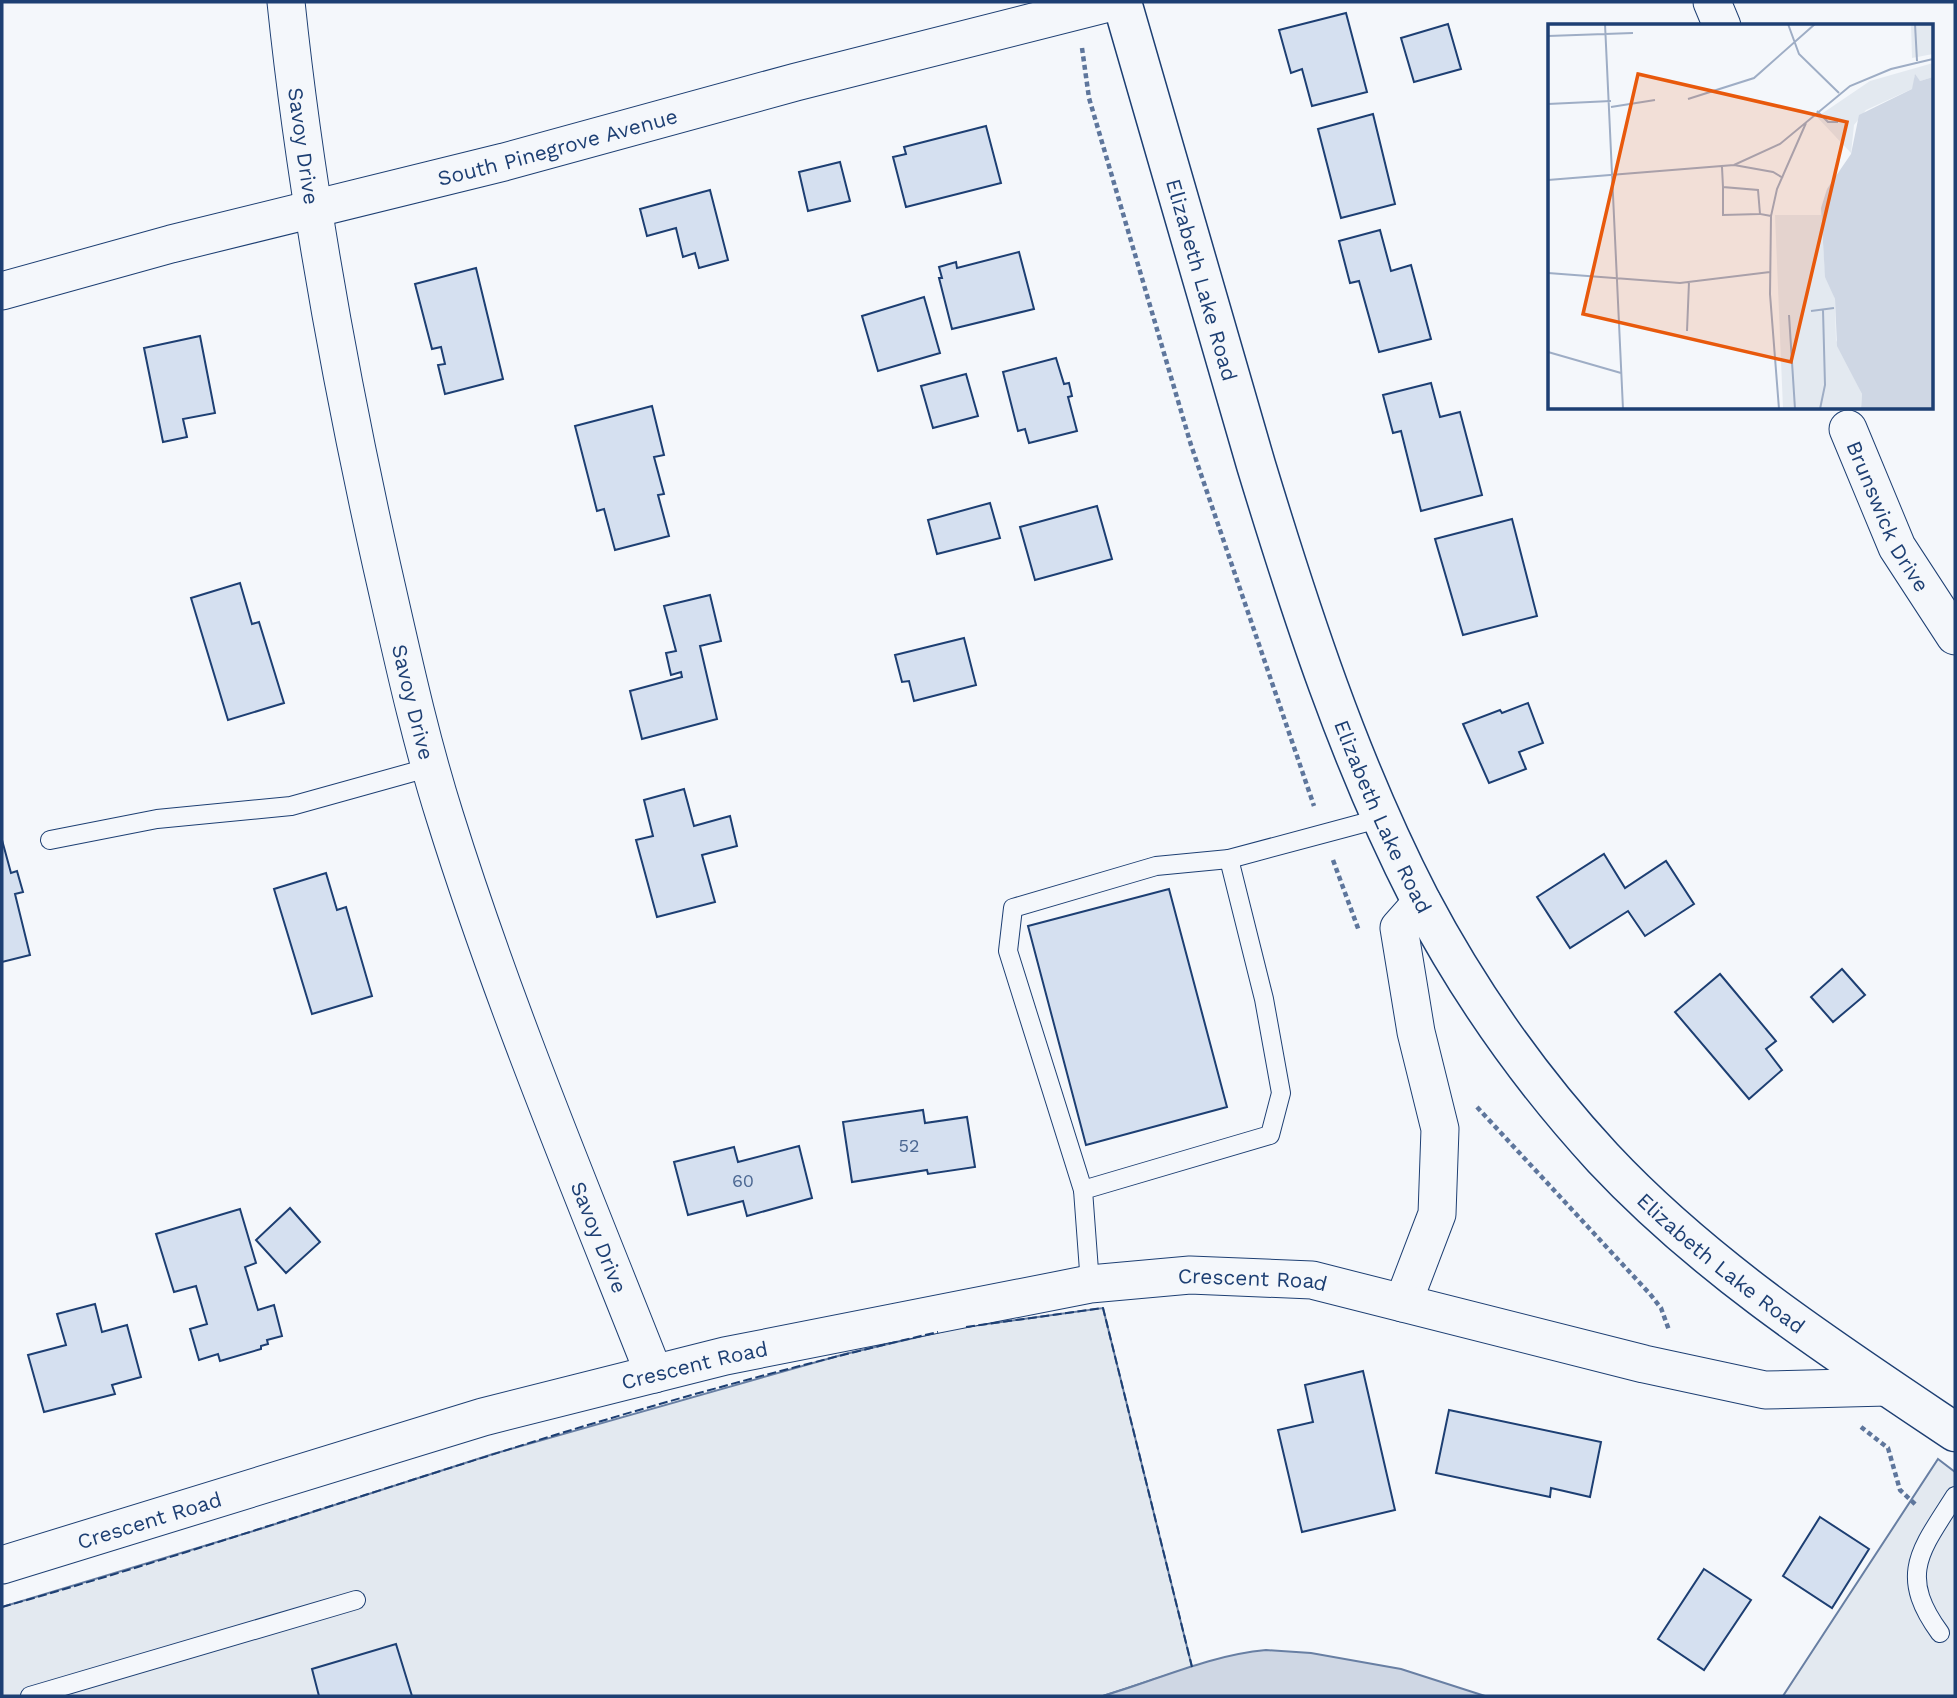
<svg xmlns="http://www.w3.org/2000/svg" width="1957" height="1698" viewBox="0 0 1957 1698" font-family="'Work Sans',sans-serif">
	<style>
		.green { fill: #e3e9f0; stroke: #687fa3; stroke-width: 2 }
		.water { fill: #cfd7e4; stroke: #687fa3; stroke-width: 2 }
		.building { fill: #d5e0f0; stroke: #1d3f73; stroke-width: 2 }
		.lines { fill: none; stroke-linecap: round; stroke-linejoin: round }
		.lane-casing { stroke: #1d3f73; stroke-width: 20 }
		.street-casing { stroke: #1d3f73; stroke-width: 39 }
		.secondary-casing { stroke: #1d3f73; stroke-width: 41 }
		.path { stroke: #5e769c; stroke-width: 4.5; stroke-dasharray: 5 3.5; stroke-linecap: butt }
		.lane { stroke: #f4f7fb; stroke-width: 18 }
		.street { stroke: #f4f7fb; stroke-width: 37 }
		.secondary { stroke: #f4f7fb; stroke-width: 38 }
		.fence { stroke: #1d3f73; stroke-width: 2; stroke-dasharray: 9 3.5; stroke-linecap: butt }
		.labels { text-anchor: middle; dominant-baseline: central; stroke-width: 5; stroke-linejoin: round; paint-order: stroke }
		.number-label { font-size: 18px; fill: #4b6792 }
		.street-label { font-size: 21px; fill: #1d3f73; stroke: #f4f7fb }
		.inset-road { fill: none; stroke: #9eadc5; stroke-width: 2 }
		.view { fill: #e8590c; fill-opacity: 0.15; stroke: #e8590c; stroke-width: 3.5 }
		.inset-edge { fill: none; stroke: #1d3f73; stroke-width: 3.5 }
	</style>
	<rect width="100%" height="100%" fill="#f4f7fb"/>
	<g class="green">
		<polygon points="1103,1308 1192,1667 1103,1696 2,1696 2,1607 260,1529 493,1454 845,1354 957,1328"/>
		<polygon points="1938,1459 1955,1472 1955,1696 1783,1696"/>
	</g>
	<path class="water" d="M1266,1650L1311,1653L1401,1669L1485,1696H1103C1157,1680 1210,1655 1266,1650Z"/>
	<g class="building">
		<polygon points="1346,13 1367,92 1312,106 1302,69 1291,73 1279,30"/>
		<polygon points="1448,24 1461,69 1414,82 1401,38"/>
		<polygon points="1373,114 1395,204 1341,218 1318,129"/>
		<polygon points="986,126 1001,183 906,207 893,157 906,154 904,147"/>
		<polygon points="840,162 850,201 808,211 799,172"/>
		<polygon points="710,190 728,260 699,268 695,253 683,257 676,228 647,236 640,209"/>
		<polygon points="1380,230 1391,271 1411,265 1431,339 1379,352 1359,281 1350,283 1339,241"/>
		<polygon points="1019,252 1034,309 952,329 939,278 942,278 939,267 956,262 957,268"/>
		<polygon points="476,268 503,379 445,394 438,365 445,364 441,347 432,349 415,284"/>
		<polygon points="924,297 940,353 878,371 862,316"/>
		<polygon points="200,336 215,413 183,419 187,437 163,442 144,348"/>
		<polygon points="1056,358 1064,384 1069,383 1072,396 1068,397 1077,431 1029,443 1025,429 1018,431 1003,372"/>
		<polygon points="966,374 978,416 933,428 921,386"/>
		<polygon points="1431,383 1440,417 1460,412 1482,495 1421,511 1401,431 1393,433 1383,395"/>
		<polygon points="652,406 664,455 654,457 664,494 658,495 669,536 615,550 604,509 597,511 575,426"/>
		<polygon points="990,503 1000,538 937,554 928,520"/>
		<polygon points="1097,506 1112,559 1035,580 1020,527"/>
		<polygon points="1512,519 1537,616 1463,635 1435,539"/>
		<polygon points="240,583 252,624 259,622 284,703 228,720 191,598"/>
		<polygon points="710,595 721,641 700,646 717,719 642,739 630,691 682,677 681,672 671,675 666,653 676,651 664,606"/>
		<polygon points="964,638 976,685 914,701 909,681 902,682 895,655"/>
		<polygon points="1528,703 1543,743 1519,752 1526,769 1489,783 1463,724 1500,710 1502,713"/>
		<polygon points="684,789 694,826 730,816 737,846 702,855 715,902 657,917 636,840 653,836 644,800"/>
		<polygon points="2,840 11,873 17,871 23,892 15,894 30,955 2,962"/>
		<polygon points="1604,854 1625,888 1666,861 1694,904 1645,936 1628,911 1570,948 1537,897"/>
		<polygon points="326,873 337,910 346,907 372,996 312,1014 274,889"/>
		<polygon points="1169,889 1227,1107 1086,1145 1028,926"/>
		<polygon points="1842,969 1865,995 1833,1022 1811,997"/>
		<polygon points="1720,974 1776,1041 1766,1049 1782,1070 1749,1099 1675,1012"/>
		<polygon points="923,1110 925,1123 967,1117 975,1167 928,1174 927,1170 852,1182 843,1122"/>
		<polygon points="799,1146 812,1198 747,1216 743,1201 688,1215 674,1162 734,1147 738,1162"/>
		<polygon points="290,1208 320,1242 286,1273 256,1240"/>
		<polygon points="240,1209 256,1263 245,1267 258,1310 274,1305 282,1336 267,1340 268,1344 261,1346 261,1349 220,1361 218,1354 199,1360 190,1329 207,1324 196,1286 174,1292 156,1234"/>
		<polygon points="95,1304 102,1332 127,1325 141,1377 112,1385 115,1394 44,1412 28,1355 66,1345 57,1314"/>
		<polygon points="1363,1371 1395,1510 1302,1532 1278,1430 1313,1422 1305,1385"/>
		<polygon points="1449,1410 1601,1442 1590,1497 1551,1488 1550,1497 1436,1473"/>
		<polygon points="1820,1517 1869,1549 1832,1608 1783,1576"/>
		<polygon points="1704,1569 1751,1600 1704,1670 1658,1639"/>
		<polygon points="396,1644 412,1696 319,1696 312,1669"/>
	</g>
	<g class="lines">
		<g class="lane-casing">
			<g id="lane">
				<polyline points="50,840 157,819 291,806 431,767"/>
				<polyline points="1083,1190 1008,951 1013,908 1156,866 1229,859"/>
				<polyline points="1090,1284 1083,1190 1270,1135 1281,1093 1264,999 1229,859 1382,818"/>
				<path d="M1940,1633C1897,1574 1921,1550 1955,1496"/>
				<polyline points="30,1696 356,1600"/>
			</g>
		</g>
		<g class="street-casing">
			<g id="street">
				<path id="s1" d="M286,2C306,193 340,379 382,567C401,650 419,735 445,817C504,1006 581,1189 654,1374"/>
				<polyline points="1712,2 1722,26"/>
				<path id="s2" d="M2,291L171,244L504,162L796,82L1112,2"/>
				<path id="s3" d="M1848,429L1897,547L1955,636"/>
				<polyline points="1403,1303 1437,1214 1440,1129 1416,1032 1399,928 1422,902"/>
				<path id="s4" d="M2,1565L483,1417L725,1356L1090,1284L1190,1275L1312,1280L1644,1364L1765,1390L1887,1387"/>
			</g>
		</g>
		<g class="secondary-casing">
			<g id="secondary">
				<path id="s5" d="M1122,2C1168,156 1210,311 1256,465C1301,613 1349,761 1420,899C1469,992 1532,1081 1603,1158C1706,1268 1831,1349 1955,1432"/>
			</g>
		</g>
		<g class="path">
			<polyline points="1082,48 1089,98 1191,445 1314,806"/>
			<polyline points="1333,860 1359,931"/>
			<polyline points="1477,1107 1650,1294 1661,1308 1669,1330"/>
			<polyline points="1861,1427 1888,1448 1900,1490 1916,1505"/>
		</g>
		<use href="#lane" class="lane"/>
		<use href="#street" class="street"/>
		<use href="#secondary" class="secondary"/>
		<g class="fence">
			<polyline points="966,1327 1103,1308 1192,1667"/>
			<path d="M2,1607C166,1561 328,1506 491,1455C638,1408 788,1367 938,1332"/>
		</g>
	</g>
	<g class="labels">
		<g class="number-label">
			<text x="909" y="1145">52</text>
			<text x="743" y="1180">60</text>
		</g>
		<g class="street-label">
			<text stroke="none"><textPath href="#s2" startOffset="574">South Pinegrove Avenue</textPath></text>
			<text stroke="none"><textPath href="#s1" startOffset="145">Savoy Drive</textPath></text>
			<text stroke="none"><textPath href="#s5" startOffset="289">Elizabeth Lake Road</textPath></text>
			<text stroke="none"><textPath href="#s3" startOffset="96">Brunswick Drive</textPath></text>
			<text stroke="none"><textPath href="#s1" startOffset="712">Savoy Drive</textPath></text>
			<text stroke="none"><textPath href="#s5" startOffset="856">Elizabeth Lake Road</textPath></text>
			<text stroke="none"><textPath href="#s1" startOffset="1279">Savoy Drive</textPath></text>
			<text stroke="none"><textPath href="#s5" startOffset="1423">Elizabeth Lake Road</textPath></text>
			<text stroke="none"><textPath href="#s4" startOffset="1288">Crescent Road</textPath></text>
			<text stroke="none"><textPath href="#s4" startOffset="721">Crescent Road</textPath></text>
			<text stroke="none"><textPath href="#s4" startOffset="154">Crescent Road</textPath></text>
		</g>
	</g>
	<g transform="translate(1548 24)">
		<rect width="385" height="385" fill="#f4f7fb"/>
		<path d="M363,0H385V30L364,34ZM385,39V53L372,57L366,52L369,61L364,65L318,86L306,101L303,129L269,93L322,57ZM227,191H273L277,247L287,275L288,316L314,370L313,385H235Z" fill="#e3e9f0"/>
		<path d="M367,50L372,57L385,53V385H313L314,370L289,322L287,275L277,253L273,184L279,165L303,130L311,91L364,65Z" fill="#cfd7e4"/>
		<path class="inset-road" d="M57,0L75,385M240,0L251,30L291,69M367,0L369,37M0,12L85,9M140,75L206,54L267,0M0,80L63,77M63,83L107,76M269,87L280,98H290M186,141L225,148L235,154M174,143L175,163L210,166L212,190L223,192M0,156L186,141L232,120L302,62L343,45L385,35M175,163V191L212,190M0,249L132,259L222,248M263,287L286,284M241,291L247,385M139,307L141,258M0,328L73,349M231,385L222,270L223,192L229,165L258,99M272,385L277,361L275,286"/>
		<path class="view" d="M90,50L299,98L243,338L35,290Z"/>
		<rect width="385" height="385" class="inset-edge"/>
	</g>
	<rect width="1957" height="1698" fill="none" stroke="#1d3f73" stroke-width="7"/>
</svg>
